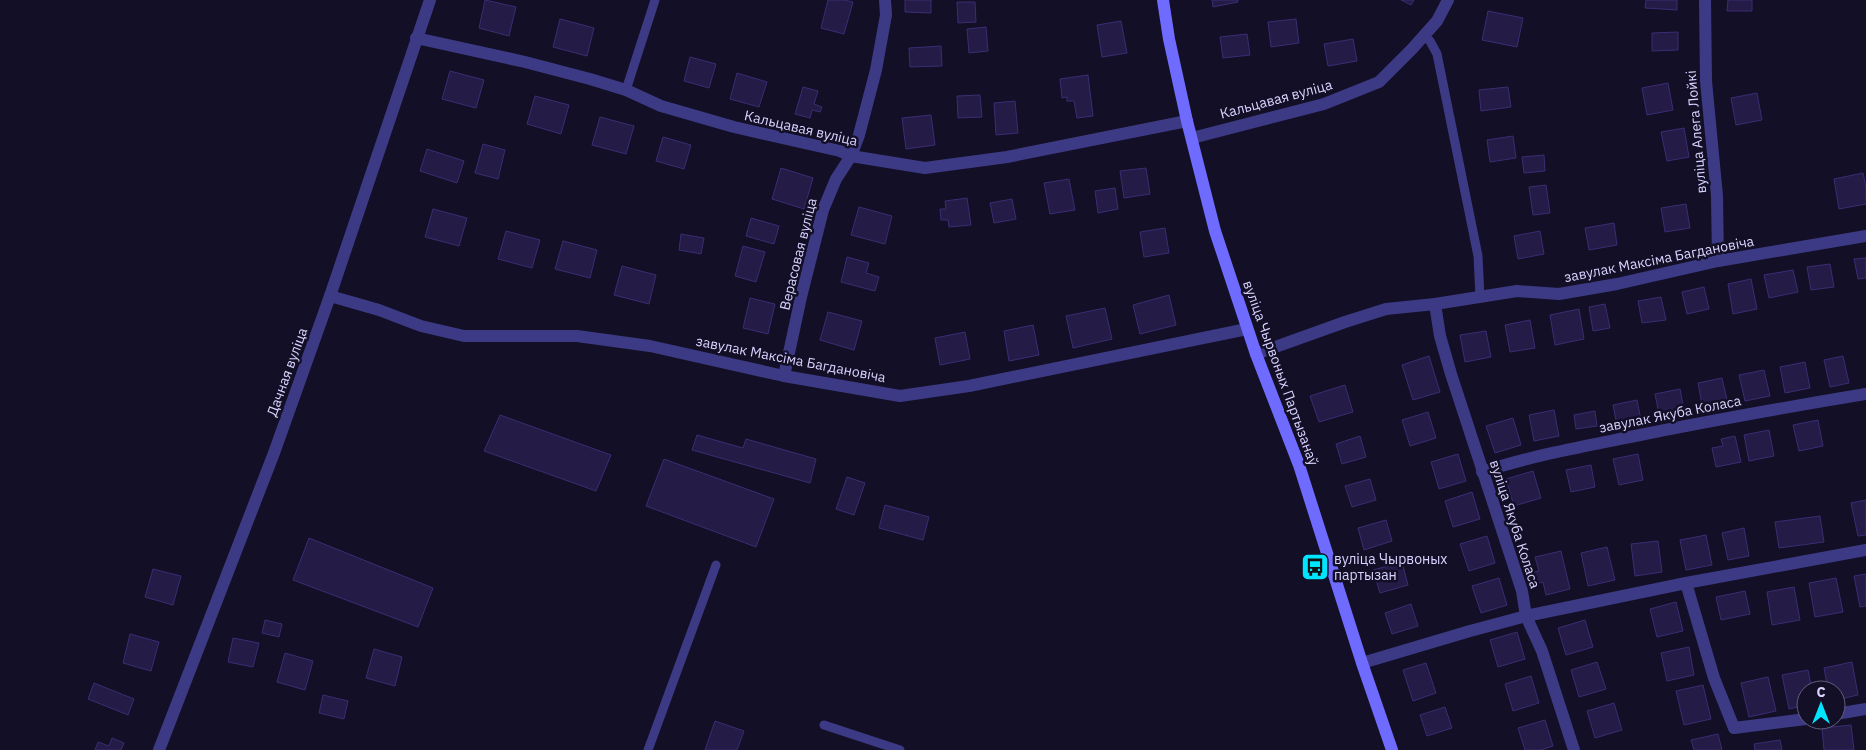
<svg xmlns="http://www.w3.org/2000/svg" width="1866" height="750" viewBox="0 0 1866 750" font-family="'IBM Plex Sans',sans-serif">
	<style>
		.building { fill: #241b47; stroke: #3b2d73 }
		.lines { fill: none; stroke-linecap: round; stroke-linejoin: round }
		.lane { stroke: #3d3a85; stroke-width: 9 }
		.street { stroke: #3d3a85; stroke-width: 12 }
		.secondary { stroke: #6f6bff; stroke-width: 12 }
		.labels { text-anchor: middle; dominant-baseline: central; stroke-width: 5; stroke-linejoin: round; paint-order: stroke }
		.street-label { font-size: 14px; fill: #d9d4ff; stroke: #130f26 }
		.poi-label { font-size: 14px; fill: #d9d4ff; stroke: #130f26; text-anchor: start }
	</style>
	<rect width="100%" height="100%" fill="#130f26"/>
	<g class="building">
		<polygon points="485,0 516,7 509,36 479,28"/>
		<polygon points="828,0 845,0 853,2 844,34 821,28"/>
		<polygon points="905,0 931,0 931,13 905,12"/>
		<polygon points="1212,0 1238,0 1238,2 1213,7"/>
		<polygon points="1401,0 1414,0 1411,5"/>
		<polygon points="1646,0 1677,0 1677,10 1645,8"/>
		<polygon points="1728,0 1752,0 1752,11 1727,11"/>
		<polygon points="957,2 975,2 976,22 958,23"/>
		<polygon points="1488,11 1523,18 1517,47 1482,40"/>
		<polygon points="560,19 594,28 587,56 553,47"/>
		<polygon points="1296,19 1299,43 1271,47 1268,22"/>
		<polygon points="1121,21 1127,53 1102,57 1097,25"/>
		<polygon points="986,27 988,51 969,53 967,29"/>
		<polygon points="1678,32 1678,50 1652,51 1652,33"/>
		<polygon points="1247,34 1250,55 1223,58 1220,37"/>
		<polygon points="1353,39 1357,61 1328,66 1324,44"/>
		<polygon points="941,46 942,66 910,67 909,48"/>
		<polygon points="690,57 716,64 709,88 684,81"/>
		<polygon points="450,71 484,80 476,108 442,99"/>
		<polygon points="737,73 767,82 759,107 730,99"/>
		<polygon points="1088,75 1093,116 1077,118 1074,101 1067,101 1067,97 1062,98 1060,79"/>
		<polygon points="1668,83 1673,110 1647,115 1642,88"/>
		<polygon points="803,87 818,91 814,104 822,107 820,112 812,110 810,118 795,114"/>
		<polygon points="1508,87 1511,107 1481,111 1479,90"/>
		<polygon points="1757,93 1762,120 1736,125 1731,98"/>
		<polygon points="980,95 982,117 958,118 957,96"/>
		<polygon points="535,96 569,105 561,134 527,124"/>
		<polygon points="1015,101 1018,133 996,135 994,103"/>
		<polygon points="931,115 935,145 906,149 902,118"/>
		<polygon points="600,117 634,126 626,154 592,145"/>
		<polygon points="1684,128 1689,157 1667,161 1661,132"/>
		<polygon points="1513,136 1516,158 1490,162 1487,140"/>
		<polygon points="663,137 691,145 684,169 656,161"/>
		<polygon points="483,144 505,150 498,179 475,173"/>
		<polygon points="427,149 464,161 457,183 420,171"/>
		<polygon points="1544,155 1545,171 1524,173 1522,157"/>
		<polygon points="781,168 813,178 804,209 772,199"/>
		<polygon points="1146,168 1150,194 1124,198 1120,171"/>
		<polygon points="1863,173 1866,187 1866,204 1839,209 1834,179"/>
		<polygon points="1069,179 1075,210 1050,214 1044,183"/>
		<polygon points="1546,185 1550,213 1533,215 1529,187"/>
		<polygon points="1115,188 1118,209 1098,213 1095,191"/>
		<polygon points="967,198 971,225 949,227 948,220 941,220 940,209 946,209 945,201"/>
		<polygon points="1012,199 1016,219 994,223 990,203"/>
		<polygon points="1686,204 1690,228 1665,232 1661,208"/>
		<polygon points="859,207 892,216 885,244 851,235"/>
		<polygon points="433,209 467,218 459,246 425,237"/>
		<polygon points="751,218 779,226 774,244 746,236"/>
		<polygon points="1614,223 1617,245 1589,250 1585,228"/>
		<polygon points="1165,228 1169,253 1144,257 1140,232"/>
		<polygon points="506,231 540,240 532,268 498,259"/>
		<polygon points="1540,231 1544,254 1518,259 1514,236"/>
		<polygon points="681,234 704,238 701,254 679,250"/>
		<polygon points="563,241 597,250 590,278 555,269"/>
		<polygon points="743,246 765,252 756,282 735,276"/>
		<polygon points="847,257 869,263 866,273 879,277 875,291 841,282"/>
		<polygon points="1866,258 1866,278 1858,279 1854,259"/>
		<polygon points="1830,264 1834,287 1811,290 1807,267"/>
		<polygon points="622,266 656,275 649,304 614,295"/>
		<polygon points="1793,270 1798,292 1769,298 1764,275"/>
		<polygon points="1751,279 1757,309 1733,314 1728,284"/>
		<polygon points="1704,287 1709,309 1687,314 1682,292"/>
		<polygon points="1169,295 1176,325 1140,334 1133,305"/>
		<polygon points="1661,297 1666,320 1642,323 1638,301"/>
		<polygon points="750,298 775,304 768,334 743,328"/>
		<polygon points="1605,304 1610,328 1593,331 1589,307"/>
		<polygon points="1105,308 1112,339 1073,348 1066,316"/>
		<polygon points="1579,309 1584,339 1555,345 1550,315"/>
		<polygon points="828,312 862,321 854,350 820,340"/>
		<polygon points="1530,320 1535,348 1510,352 1505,325"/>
		<polygon points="1033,325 1039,355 1009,361 1004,331"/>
		<polygon points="1486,331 1491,357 1465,362 1460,335"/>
		<polygon points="965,332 970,359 940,365 935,338"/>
		<polygon points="1429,356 1440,392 1413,400 1402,365"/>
		<polygon points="1843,356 1849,383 1830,387 1824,360"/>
		<polygon points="1805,362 1810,388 1785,393 1780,367"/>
		<polygon points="1764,370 1770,396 1745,401 1739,375"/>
		<polygon points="1722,378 1728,404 1703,410 1698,383"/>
		<polygon points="1345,385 1353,412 1319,422 1310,396"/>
		<polygon points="1680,389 1685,415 1660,420 1655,394"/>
		<polygon points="1637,400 1641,420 1617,425 1613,405"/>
		<polygon points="1554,410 1559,436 1534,441 1529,415"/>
		<polygon points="1595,411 1597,426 1576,429 1574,415"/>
		<polygon points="1428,412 1436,438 1410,446 1402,420"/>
		<polygon points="500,415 611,455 596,491 484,451"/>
		<polygon points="1513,418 1521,445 1495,453 1486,426"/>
		<polygon points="1818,420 1823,446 1799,451 1793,425"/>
		<polygon points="1769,430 1774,456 1749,461 1744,435"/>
		<polygon points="697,435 743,448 746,439 816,459 810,483 692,450"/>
		<polygon points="1360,436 1366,457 1342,464 1336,444"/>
		<polygon points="1735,436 1741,462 1716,467 1712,448 1723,446 1721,439"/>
		<polygon points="1458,454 1466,481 1439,489 1431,462"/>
		<polygon points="1638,454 1643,480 1619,485 1613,459"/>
		<polygon points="664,459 774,499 756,547 646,506"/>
		<polygon points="1591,465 1595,487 1571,492 1566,470"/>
		<polygon points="1533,471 1541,498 1514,506 1506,479"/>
		<polygon points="847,477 865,483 854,515 836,509"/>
		<polygon points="1370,479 1376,500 1352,507 1345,486"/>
		<polygon points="1472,492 1480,519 1453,527 1445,501"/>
		<polygon points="1866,500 1866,535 1858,536 1851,503"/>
		<polygon points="885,505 929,517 923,540 879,528"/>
		<polygon points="1820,516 1824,542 1779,548 1775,522"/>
		<polygon points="1386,520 1392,541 1364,550 1358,528"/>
		<polygon points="1744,528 1749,556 1728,560 1722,533"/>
		<polygon points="1706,535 1712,565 1686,570 1680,540"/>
		<polygon points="1487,536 1495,563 1469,571 1460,544"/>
		<polygon points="309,538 433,588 418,627 293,580"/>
		<polygon points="1658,541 1662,572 1635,576 1631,544"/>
		<polygon points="1607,547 1615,580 1588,586 1581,553"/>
		<polygon points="1561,551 1570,589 1546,595 1543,582 1532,585 1529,573 1539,571 1535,557"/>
		<polygon points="1402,562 1408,585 1380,593 1373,570"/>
		<polygon points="153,569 181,576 173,605 145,597"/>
		<polygon points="1866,574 1866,606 1860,607 1854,576"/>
		<polygon points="1499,578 1507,605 1481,613 1472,586"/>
		<polygon points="1836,578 1843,612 1815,617 1809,583"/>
		<polygon points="1794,587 1800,620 1772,625 1767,592"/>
		<polygon points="1745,591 1750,614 1721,620 1716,597"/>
		<polygon points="1676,602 1683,631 1657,637 1650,609"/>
		<polygon points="1411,604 1418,626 1392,634 1385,613"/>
		<polygon points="265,620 282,624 279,637 262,633"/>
		<polygon points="1585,620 1593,647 1566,655 1558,628"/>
		<polygon points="1517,632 1525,659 1498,667 1490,640"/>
		<polygon points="130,634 159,642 151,671 123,663"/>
		<polygon points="233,638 259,643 253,667 228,662"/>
		<polygon points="1689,647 1694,675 1667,681 1661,653"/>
		<polygon points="374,649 402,657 395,686 366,678"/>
		<polygon points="285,653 313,661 305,690 277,682"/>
		<polygon points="1597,662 1606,689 1579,697 1571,670"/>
		<polygon points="1852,662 1858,695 1836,700 1836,690 1828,690 1824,668"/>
		<polygon points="1426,663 1436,693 1413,701 1403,670"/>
		<polygon points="1808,670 1812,690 1806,690 1806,705 1789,709 1782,675"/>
		<polygon points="1531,676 1539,703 1513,711 1505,684"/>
		<polygon points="1768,677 1776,711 1749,717 1741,683"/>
		<polygon points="94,683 134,699 128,715 88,699"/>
		<polygon points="1703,685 1711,719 1684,725 1676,691"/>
		<polygon points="323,695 348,701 344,719 319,713"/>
		<polygon points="1614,703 1622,730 1595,738 1587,711"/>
		<polygon points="1445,707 1452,728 1427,736 1420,715"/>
		<polygon points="1545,720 1553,746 1541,750 1525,750 1518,728"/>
		<polygon points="715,721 744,731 737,750 705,750"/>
		<polygon points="1851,725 1854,750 1824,750 1822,728"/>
		<polygon points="1718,734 1722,750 1694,750 1691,740"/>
		<polygon points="112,738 124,743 121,750 95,750 98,742 109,746"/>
		<polygon points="1780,740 1782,750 1755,750 1754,744"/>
	</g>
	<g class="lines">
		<g class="lane">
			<polyline points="1424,36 1430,41 1437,54 1478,256 1480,297"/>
			<polyline points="626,90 655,0"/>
			<polyline points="824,725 900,750"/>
			<polyline points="648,750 716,565"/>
		</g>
		<g class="street">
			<polyline points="1705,0 1706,81 1717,196 1718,261"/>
			<polyline points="416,38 525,62 590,79 626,90 661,106 734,127 840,151 851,156 925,168 1007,157 1187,121"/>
			<polyline points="1192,138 1324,104 1379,82 1412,49 1437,21 1448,0"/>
			<polyline points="330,296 379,310 421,326 464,336 577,336 650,346 784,376 900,396 969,386 1247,329"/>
			<polyline points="1435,304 1440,336 1451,374 1522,591 1526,616 1542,651 1574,750"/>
			<polyline points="1256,354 1345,322 1386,309 1435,304 1517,291 1559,294 1617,284 1718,261 1866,236"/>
			<polyline points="784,376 801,297 823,210 836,179 851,156 859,135 876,70 886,15 885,0"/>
			<path d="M1482,472C1531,456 1580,447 1630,437C1709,421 1787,407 1866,394"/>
			<polyline points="1686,583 1714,678 1734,728 1806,719"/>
			<polyline points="1362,663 1470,631 1526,616 1686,583 1866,550"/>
			<polyline points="1836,714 1866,709"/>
			<polyline points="159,750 274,453 330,296 430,0"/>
		</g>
		<polyline class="secondary" points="1163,0 1169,39 1187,121 1215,231 1256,354 1299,465 1362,663 1392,750"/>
	</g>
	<defs>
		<g id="bus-square" transform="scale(1.4375)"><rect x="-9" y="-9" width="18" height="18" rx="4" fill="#00e5ff" stroke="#130f26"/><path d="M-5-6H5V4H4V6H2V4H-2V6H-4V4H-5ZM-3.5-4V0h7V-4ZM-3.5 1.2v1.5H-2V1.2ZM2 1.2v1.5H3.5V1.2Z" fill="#111"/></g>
	</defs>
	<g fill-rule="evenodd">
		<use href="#bus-square" x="1315" y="567"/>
	</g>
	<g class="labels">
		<g class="street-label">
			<text transform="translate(1276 99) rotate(-15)">Кальцавая вуліца</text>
			<text transform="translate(801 128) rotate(13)">Кальцавая вуліца</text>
			<text transform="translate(1696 132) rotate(-95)">вуліца Алега Лойкі</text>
			<text transform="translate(798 254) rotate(-76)">Верасовая вуліца</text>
			<text transform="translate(1659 259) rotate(-11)">завулак Максіма Багдановіча</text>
			<text transform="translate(791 359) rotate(11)">завулак Максіма Багдановіча</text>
			<text transform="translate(287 372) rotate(-70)">Дачная вуліца</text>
			<text transform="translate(1281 373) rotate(70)">вуліца Чырвоных Партызанаў</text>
			<text transform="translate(1670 414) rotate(-11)">завулак Якуба Коласа</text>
			<text transform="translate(1515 524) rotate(72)">вуліца Якуба Коласа</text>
		</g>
		<g class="poi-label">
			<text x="1334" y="559">вуліца Чырвоных<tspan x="1334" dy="16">партызан</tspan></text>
		</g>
	</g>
	<g transform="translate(1821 705)"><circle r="24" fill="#130f26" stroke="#625e7d"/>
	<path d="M0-4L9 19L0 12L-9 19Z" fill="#00e5ff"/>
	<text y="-8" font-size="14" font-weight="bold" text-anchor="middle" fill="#d9d4ff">С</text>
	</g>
</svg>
